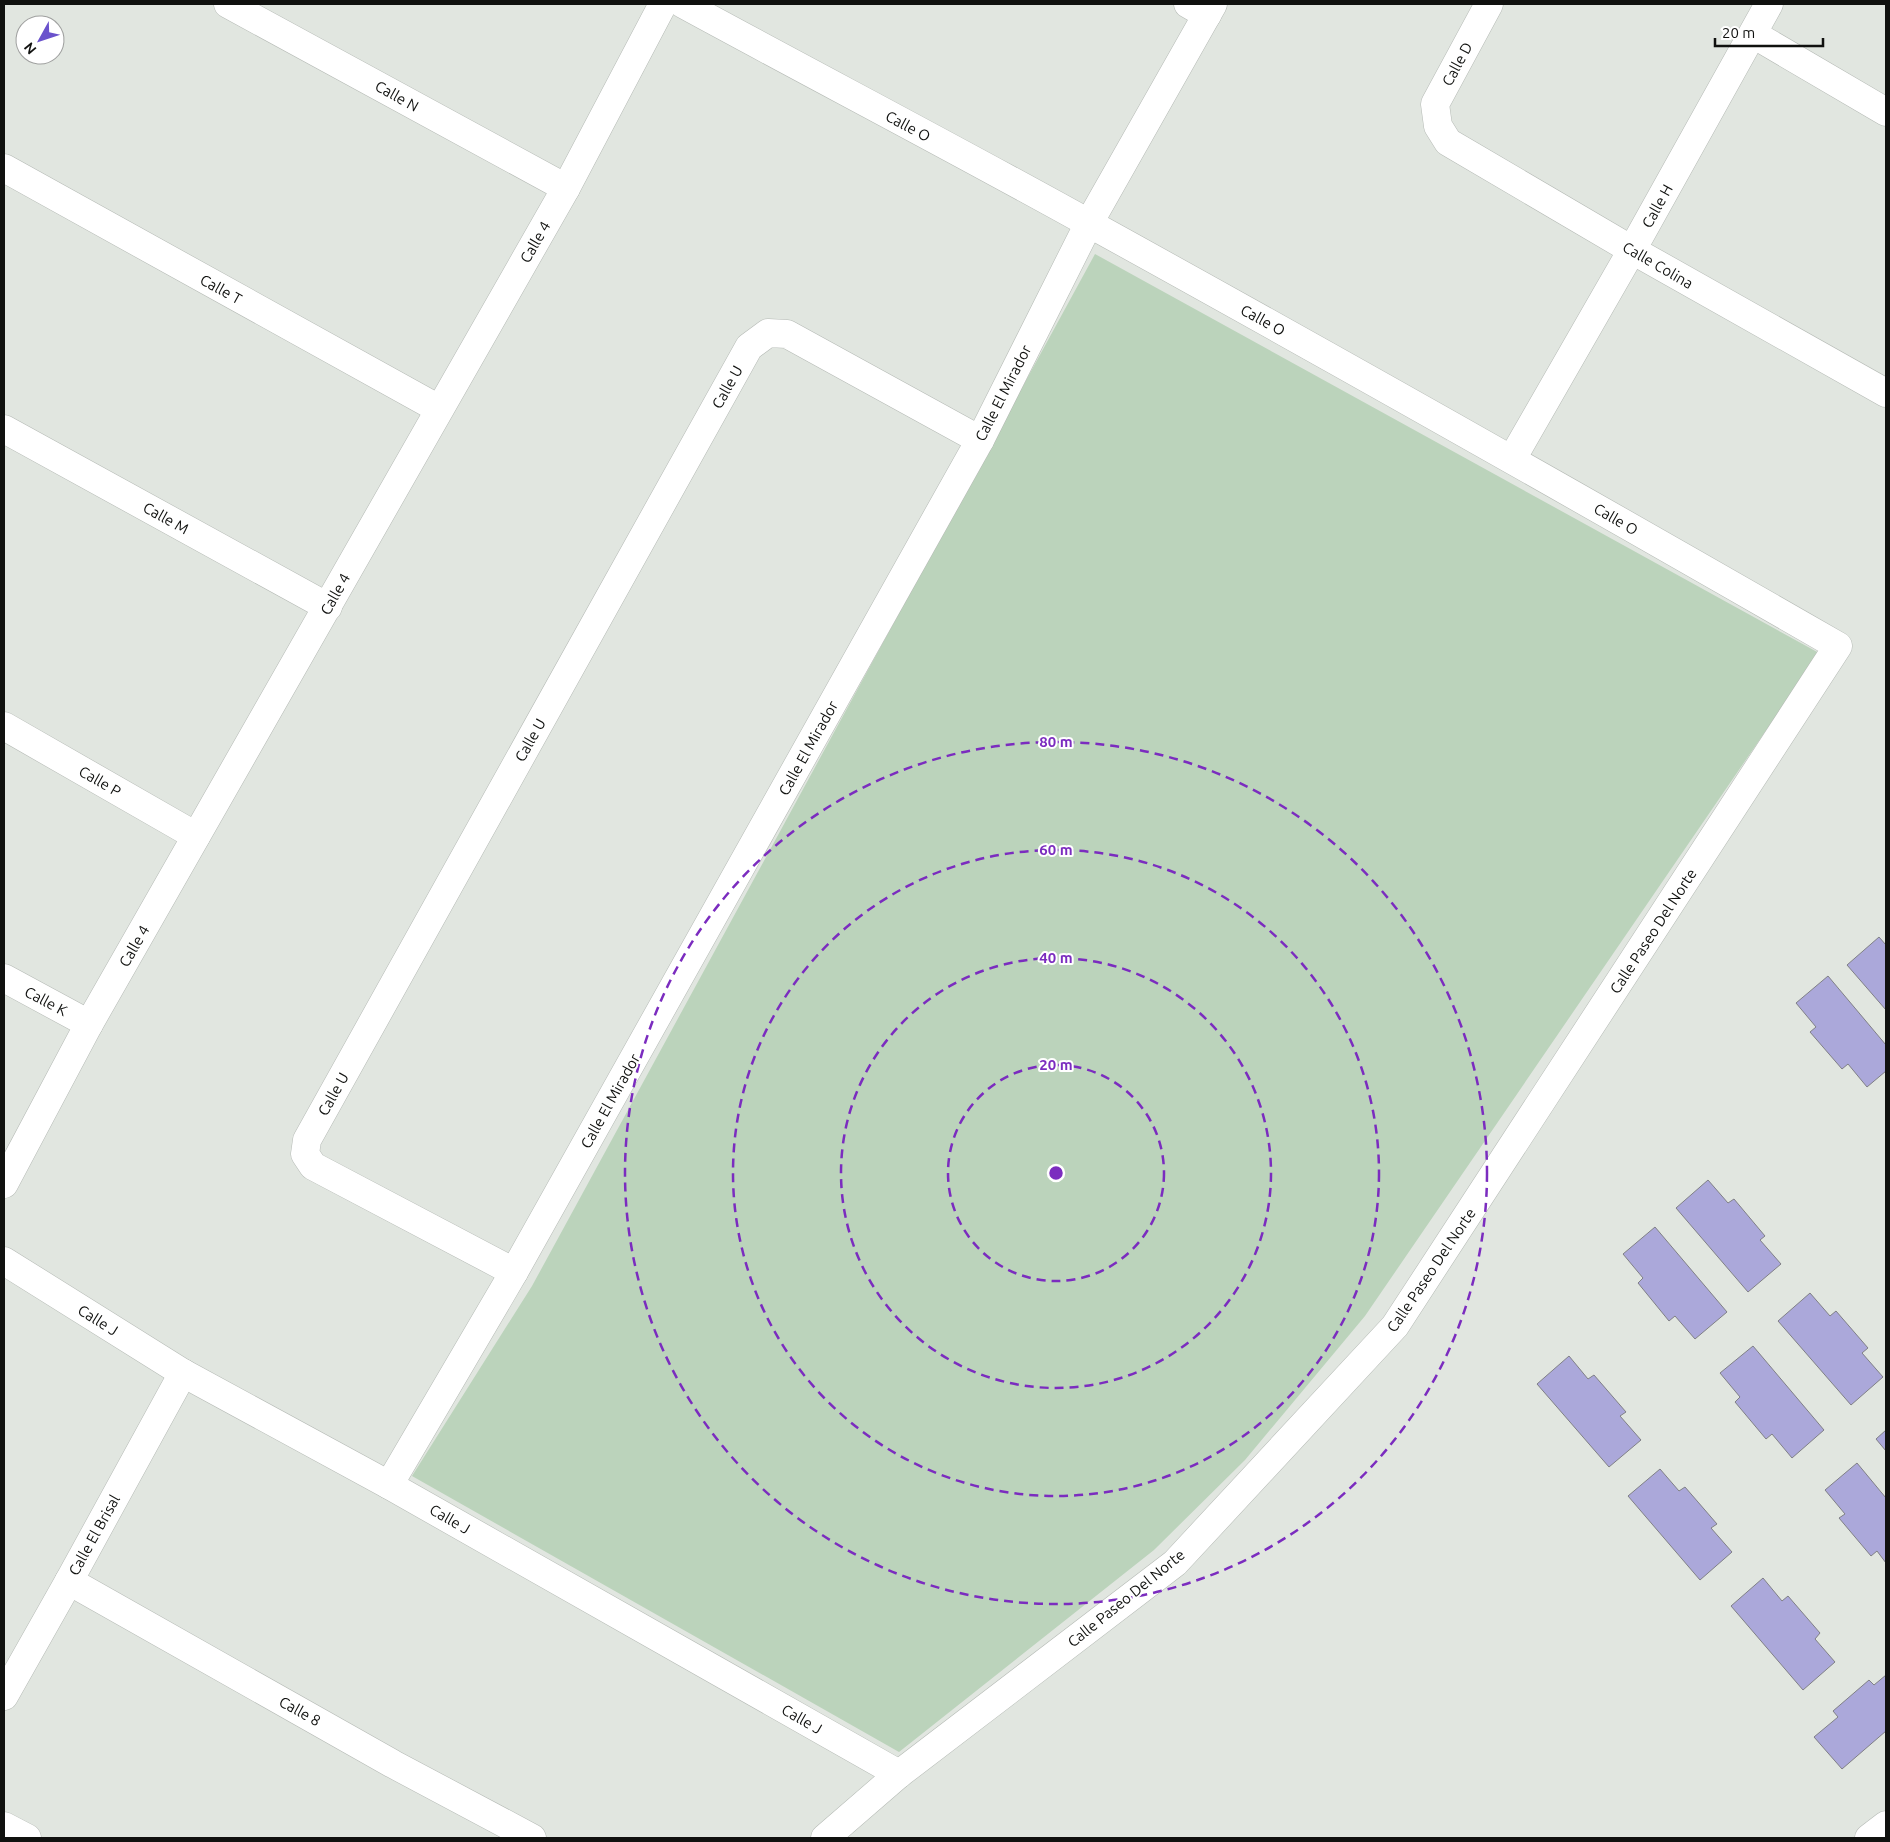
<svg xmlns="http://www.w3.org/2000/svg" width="1890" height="1842" viewBox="0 0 1890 1842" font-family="Ubuntu,sans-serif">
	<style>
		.green { fill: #bbd3bb }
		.building { fill: #aba8da; stroke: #808086 }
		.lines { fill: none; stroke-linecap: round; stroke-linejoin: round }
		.minor-casing { stroke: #b5bab5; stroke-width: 29 }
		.minor { stroke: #fff; stroke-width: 28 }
		.ring { fill: none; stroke: #7b2cbf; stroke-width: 2.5; stroke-dasharray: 9 6 }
		.labels { text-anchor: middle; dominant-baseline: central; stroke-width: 4; stroke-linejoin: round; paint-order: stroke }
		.street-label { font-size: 15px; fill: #10110f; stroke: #fff }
		.centre { fill: #7b2cbf; stroke: #fff; stroke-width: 2.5 }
		.ring-label { font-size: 15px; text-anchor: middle; font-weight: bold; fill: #7b2cbf; stroke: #fff; stroke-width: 4; stroke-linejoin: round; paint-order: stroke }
	</style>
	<rect width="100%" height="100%" fill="#e1e6e0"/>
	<polygon class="green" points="1095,254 1819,653 1365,1316 1245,1460 1154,1550 899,1752 412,1476 532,1286"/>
	<g class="building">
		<polygon points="1879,937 1886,945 1886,1010 1847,965"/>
		<polygon points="1828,976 1886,1045 1886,1071 1867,1087 1848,1064 1842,1069 1810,1032 1816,1027 1796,1003"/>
		<polygon points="1708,1180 1728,1203 1734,1199 1765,1236 1760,1240 1781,1264 1748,1292 1676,1208"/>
		<polygon points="1655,1227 1727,1312 1695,1339 1675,1316 1669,1321 1638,1283 1643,1278 1623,1254"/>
		<polygon points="1810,1293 1830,1316 1836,1311 1868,1348 1862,1353 1883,1377 1851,1405 1778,1321"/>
		<polygon points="1753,1346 1824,1430 1792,1458 1772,1434 1766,1439 1735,1402 1740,1397 1720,1373"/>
		<polygon points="1569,1356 1588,1379 1594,1375 1626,1412 1620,1416 1641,1440 1609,1467 1537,1384"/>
		<polygon points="1886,1430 1886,1451 1876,1439"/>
		<polygon points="1857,1463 1886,1498 1886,1563 1877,1551 1871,1556 1839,1518 1845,1514 1825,1490"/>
		<polygon points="1660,1469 1679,1491 1685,1487 1717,1524 1711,1528 1732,1552 1700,1580 1628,1496"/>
		<polygon points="1763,1578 1782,1601 1788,1596 1820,1633 1815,1639 1835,1662 1803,1690 1731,1606"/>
		<polygon points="1886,1675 1886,1731 1842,1769 1814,1737 1838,1717 1833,1711 1869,1680 1874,1685"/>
	</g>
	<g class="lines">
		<g class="minor-casing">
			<g id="minor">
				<polyline points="228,4 566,188"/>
				<path d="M683,4C819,78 957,150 1092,225C1342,363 1591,504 1838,646L1395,1326L1175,1563L899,1774L825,1838"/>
				<polyline points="1188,4 1207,15"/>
				<polyline points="1489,4 1435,104 1438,126 1448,142 1632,250 1886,393"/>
				<polyline points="1753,34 1886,112"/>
				<polyline points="4,168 439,409"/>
				<polyline points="4,429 328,607"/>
				<polyline points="1512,459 1632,250 1769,4"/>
				<polyline points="4,726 196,836"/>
				<polyline points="4,978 89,1024"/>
				<polyline points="4,1184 89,1024 566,188 663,4"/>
				<polyline points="4,1261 183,1373 389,1485 899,1774"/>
				<polyline points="514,1272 313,1166 305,1154 307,1140 749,347 768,333 787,334 980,440"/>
				<polyline points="389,1485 514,1272 980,440 1089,223 1213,4"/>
				<polyline points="69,1581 393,1764 532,1838"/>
				<polyline points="4,1696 69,1581 183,1373"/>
				<polyline points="4,1826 27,1838"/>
				<polyline points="1869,1838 1886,1825"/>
			</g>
		</g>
		<use href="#minor" class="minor"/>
	</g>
	<g class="ring">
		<circle cx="1056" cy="1173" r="108"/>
		<circle cx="1056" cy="1173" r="215"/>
		<circle cx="1056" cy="1173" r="323"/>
		<circle cx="1056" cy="1173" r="431"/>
	</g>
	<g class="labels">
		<g class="street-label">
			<text transform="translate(1457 64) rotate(-62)">Calle D</text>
			<text transform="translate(397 96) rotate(29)">Calle N</text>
			<text transform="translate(908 126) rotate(28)">Calle O</text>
			<text transform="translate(1657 206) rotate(-61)">Calle H</text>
			<text transform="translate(535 242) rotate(-60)">Calle 4</text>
			<text transform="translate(1658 265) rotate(30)">Calle Colina</text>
			<text transform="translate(221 289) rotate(29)">Calle T</text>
			<text transform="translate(1263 320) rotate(29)">Calle O</text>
			<text transform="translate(727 387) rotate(-61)">Calle U</text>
			<text transform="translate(1003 393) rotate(-63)">Calle El Mirador</text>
			<text transform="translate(166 518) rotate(29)">Calle M</text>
			<text transform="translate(1616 519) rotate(30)">Calle O</text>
			<text transform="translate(335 594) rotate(-61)">Calle 4</text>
			<text transform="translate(530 740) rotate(-61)">Calle U</text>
			<text transform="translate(808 748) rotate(-61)">Calle El Mirador</text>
			<text transform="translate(100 781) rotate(30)">Calle P</text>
			<text transform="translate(1653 931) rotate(-57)">Calle Paseo Del Norte</text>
			<text transform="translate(134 946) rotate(-60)">Calle 4</text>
			<text transform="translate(46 1001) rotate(28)">Calle K</text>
			<text transform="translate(333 1094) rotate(-61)">Calle U</text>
			<text transform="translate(610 1101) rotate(-61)">Calle El Mirador</text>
			<text transform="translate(1431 1270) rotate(-56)">Calle Paseo Del Norte</text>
			<text transform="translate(98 1320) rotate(32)">Calle J</text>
			<text transform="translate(450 1519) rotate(30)">Calle J</text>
			<text transform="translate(94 1535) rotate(-61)">Calle El Brisal</text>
			<text transform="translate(1126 1598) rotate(-39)">Calle Paseo Del Norte</text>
			<text transform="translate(300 1711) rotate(29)">Calle 8</text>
			<text transform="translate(802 1719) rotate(30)">Calle J</text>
		</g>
	</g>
	<circle cx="1056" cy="1173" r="8" class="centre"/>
	<g class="ring-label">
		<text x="1056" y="747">80 m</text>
		<text x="1056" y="855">60 m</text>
		<text x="1056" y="963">40 m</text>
		<text x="1056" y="1070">20 m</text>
	</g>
	<rect width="1890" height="1842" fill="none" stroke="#10110f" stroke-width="10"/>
	<g transform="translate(40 40) rotate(230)"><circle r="24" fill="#ffffff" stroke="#9fa09f"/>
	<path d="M0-4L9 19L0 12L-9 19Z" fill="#6a52cc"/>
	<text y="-8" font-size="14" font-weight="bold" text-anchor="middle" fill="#10110f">N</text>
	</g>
	<path d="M1715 38v8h108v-8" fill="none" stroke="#10110f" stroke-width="2.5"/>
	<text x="1722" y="38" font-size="15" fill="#10110f" stroke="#ffffff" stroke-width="4" paint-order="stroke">20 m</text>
</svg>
